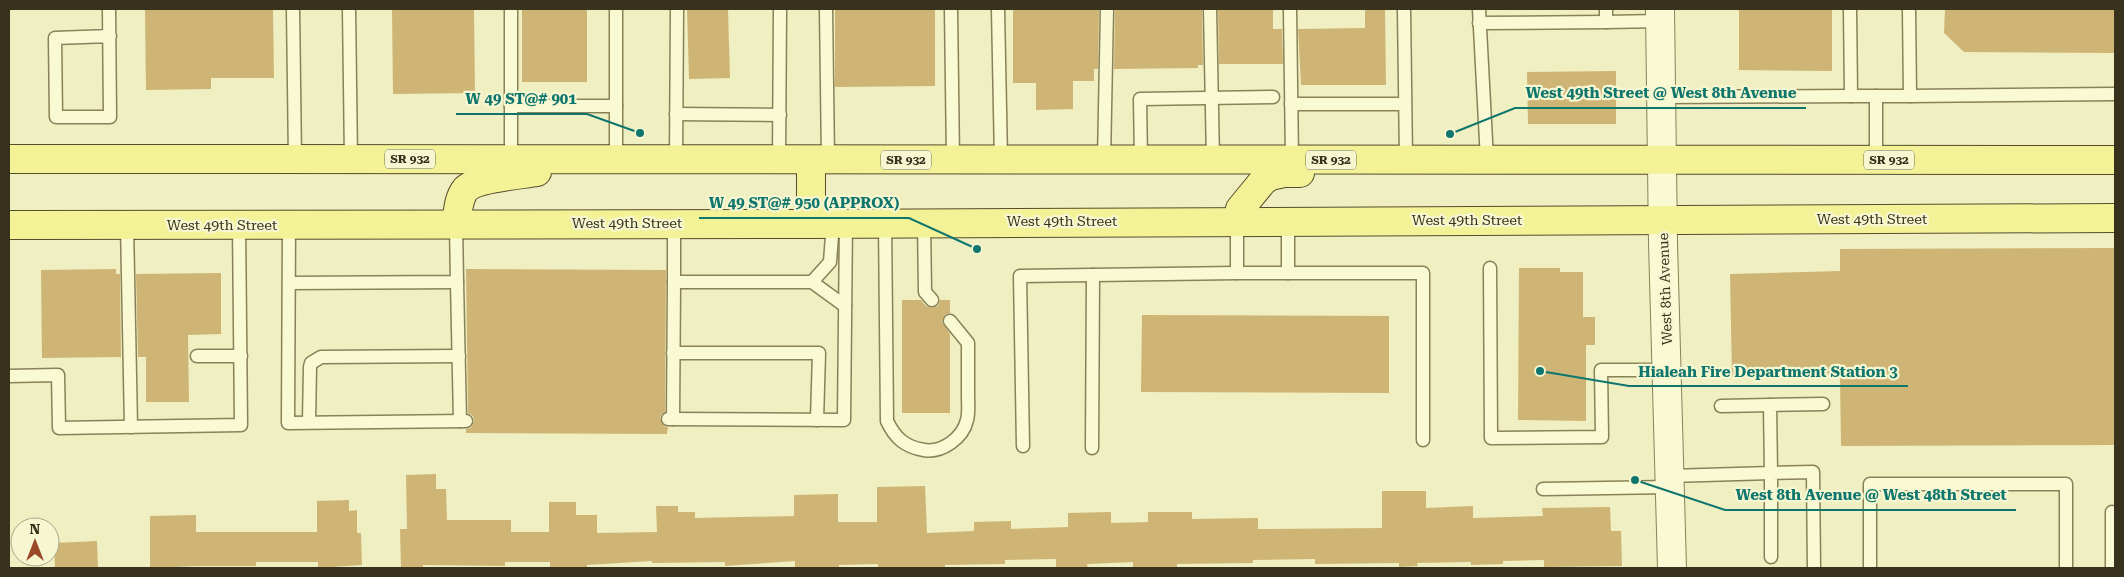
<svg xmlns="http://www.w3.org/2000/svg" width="2124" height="577" viewBox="0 0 2124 577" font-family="'Roboto Serif',serif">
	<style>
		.building { fill: #ceb576 }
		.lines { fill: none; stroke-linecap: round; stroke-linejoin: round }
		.service-casing { stroke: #898158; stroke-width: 15 }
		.tertiary-casing { stroke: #898158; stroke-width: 30 }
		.primary-casing { stroke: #564c2d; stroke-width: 30 }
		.service { stroke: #f9f9d4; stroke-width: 12 }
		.tertiary { stroke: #f9f9d4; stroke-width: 28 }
		.primary { stroke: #f3f297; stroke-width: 28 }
		.labels { text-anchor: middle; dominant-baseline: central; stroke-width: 4.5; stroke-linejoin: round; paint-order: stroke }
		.shield { fill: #f6f6d1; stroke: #716d53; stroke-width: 1 }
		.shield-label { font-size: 12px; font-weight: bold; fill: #38321d }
		.street-label { font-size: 14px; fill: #38321d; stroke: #f6f6d1 }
		.leader { fill: none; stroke: #0f766e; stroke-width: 2 }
		.callout-dot { fill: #0f766e; stroke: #f6f6d1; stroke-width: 2 }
		.callout-label { font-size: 15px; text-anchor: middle; font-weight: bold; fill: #0f766e; stroke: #f6f6d1; stroke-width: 4.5; stroke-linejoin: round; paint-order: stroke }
	</style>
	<rect width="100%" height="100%" fill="#efefc1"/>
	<g class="building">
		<polygon points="145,9 273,9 274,78 211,78 211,89 146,90"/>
		<polygon points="392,9 474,9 475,93 393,94"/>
		<rect x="522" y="9" width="65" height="73"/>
		<polygon points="687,9 728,9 730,78 689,79"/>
		<polygon points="835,9 935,9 935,86 835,87"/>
		<polygon points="1013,9 1099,9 1098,69 1094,69 1094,81 1073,81 1073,109 1036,110 1036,83 1013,83"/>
		<polygon points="1115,9 1202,9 1203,65 1198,65 1198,68 1114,69"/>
		<polygon points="1218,9 1273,9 1273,29 1282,29 1283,64 1219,64"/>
		<polygon points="1365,9 1385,9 1386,85 1301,85 1298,29 1365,28"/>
		<polygon points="1739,9 1832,9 1832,71 1739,70"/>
		<polygon points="1945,9 2115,9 2115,53 1964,52 1944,33"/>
		<polygon points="1616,71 1616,124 1528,124 1527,72"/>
		<polygon points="2115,248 2115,445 1841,446 1840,375 1732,377 1730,274 1840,271 1840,249"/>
		<polygon points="1519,268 1560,268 1560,272 1583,272 1583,317 1595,317 1595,345 1586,345 1586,421 1518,420"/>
		<polygon points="116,269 116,274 120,274 121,357 42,358 41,270"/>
		<polygon points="466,269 666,270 665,412 661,415 660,419 664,426 668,427 667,434 466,433 466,429 471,428 474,421 473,416 468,413"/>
		<polygon points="221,273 221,334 188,335 189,402 146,402 146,357 138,357 136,274"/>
		<polygon points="902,300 921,300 926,306 933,308 938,306 940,300 950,300 950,313 945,315 942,322 950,334 950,413 902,413"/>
		<polygon points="1142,315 1389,316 1389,393 1141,392"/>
		<polygon points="436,474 436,489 446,489 447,520 511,520 511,532 549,532 549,502 576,502 576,515 597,515 597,533 657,532 656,506 678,506 678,512 695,512 695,518 794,516 794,495 838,494 838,522 877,522 877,487 925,486 927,533 974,531 974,522 1011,521 1011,529 1068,527 1068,513 1111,512 1111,523 1148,522 1148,512 1192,512 1192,519 1258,518 1258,529 1382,528 1382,491 1426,491 1426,508 1473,506 1473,518 1543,516 1542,508 1610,507 1611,531 1621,531 1622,566 1544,567 1544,560 1503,561 1503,564 1471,565 1471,562 1417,563 1418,566 1399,567 1399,563 1315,564 1315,559 1253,560 1253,563 1177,564 1177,568 1133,568 1133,562 1087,564 1088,568 1056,568 1056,559 1005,560 1005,564 945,565 945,568 878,568 878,564 839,565 839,568 795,568 795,561 725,566 725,562 652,563 652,561 587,565 587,568 550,568 550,562 505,562 505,566 423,565 423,568 401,568 400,529 407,529 406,475"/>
		<polygon points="349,500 349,511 357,510 357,533 361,533 362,565 318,568 318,562 256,562 256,566 197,566 150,568 150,516 196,515 196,532 317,532 317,501"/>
		<polygon points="97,541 98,568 55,568 54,543"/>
	</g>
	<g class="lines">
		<g class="service-casing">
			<g id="service">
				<polyline points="109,9 110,117 56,117 55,38 110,36"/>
				<polyline points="293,9 295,159"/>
				<polyline points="349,9 351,159"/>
				<polyline points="511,9 511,159"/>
				<polyline points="616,9 616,160"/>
				<polyline points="826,9 828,160"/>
				<polyline points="951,9 953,160"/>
				<polyline points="998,9 1001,160"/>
				<polyline points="1210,9 1213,160"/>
				<polyline points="1290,9 1292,160"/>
				<polyline points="1404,9 1406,160"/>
				<polyline points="1479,9 1487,160"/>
				<polyline points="1606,9 1606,22 1660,21"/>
				<polyline points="1850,9 1851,96 1910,96"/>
				<polyline points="1909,9 1910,96 2115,94"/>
				<polyline points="1479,23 1606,22"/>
				<polyline points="1876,96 1876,160"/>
				<polyline points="1661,97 1851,96"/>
				<polyline points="1291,104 1405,104"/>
				<polyline points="511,106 616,106"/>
				<polyline points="676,114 780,115"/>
				<polyline points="676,160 677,9"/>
				<polyline points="779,160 780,9"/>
				<polyline points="1104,160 1107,9"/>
				<polyline points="1141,160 1140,99 1273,97"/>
				<polyline points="1237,221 1237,273"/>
				<polyline points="1288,221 1288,273"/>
				<path d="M885,222L887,421C895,438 905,447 924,450C942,453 963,438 967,420C969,413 968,404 968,397C968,379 968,361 968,343L950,321"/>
				<polyline points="924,222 925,292 932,300"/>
				<polyline points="674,223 674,282 812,282 845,306"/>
				<polyline points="289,224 288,423 466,421"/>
				<polyline points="127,225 131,427"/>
				<polyline points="1490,268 1491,438 1602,437 1601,370 1667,370"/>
				<polyline points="457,282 460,421"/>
				<polyline points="812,282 830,262 833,223"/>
				<polyline points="289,283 457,282 456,224"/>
				<polyline points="673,353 819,353 817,420"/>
				<polyline points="197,356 241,356"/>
				<polyline points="9,376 58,375 59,428 241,425 239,224"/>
				<polyline points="1721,406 1770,405"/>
				<polyline points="668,419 844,420 846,222"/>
				<polyline points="673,419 674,282"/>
				<polyline points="309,422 310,367 311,363 321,357 459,356"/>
				<polyline points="1023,446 1020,276 1237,273 1423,273 1423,440"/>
				<polyline points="1092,448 1093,275"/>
				<polyline points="1670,476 1771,473 1770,405 1823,404"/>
				<polyline points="1543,489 1670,487"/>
				<polyline points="2112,512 2112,568"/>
				<polyline points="1771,557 1771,473 1813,472 1814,568"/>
				<polyline points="1870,568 1870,484 2066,484 2066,568"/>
			</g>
		</g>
		<g class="tertiary-casing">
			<polyline id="tertiary" points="1660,9 1663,243 1672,568"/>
		</g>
		<g class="primary-casing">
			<g id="primary">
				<polyline points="9,159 2115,160"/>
				<polyline points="811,160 811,224"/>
				<polyline points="1237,221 1240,209 1263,181 1270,176 1284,173 1300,173"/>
				<path d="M456,224C458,213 458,199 465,190C475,178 520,175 537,172"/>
				<polyline points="9,225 811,224 2115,218"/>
			</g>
		</g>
		<use href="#service" class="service"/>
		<use href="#tertiary" class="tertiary"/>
		<use href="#primary" class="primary"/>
	</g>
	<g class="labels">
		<g class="shield">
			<rect x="385" y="149.5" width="50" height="19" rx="4"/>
			<rect x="881" y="150.5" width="50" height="19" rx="4"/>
			<rect x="1306" y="150.5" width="50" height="19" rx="4"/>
			<rect x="1864" y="150.5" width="50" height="19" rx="4"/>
		</g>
		<g class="shield-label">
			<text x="410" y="159">SR 932</text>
			<text x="906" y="160">SR 932</text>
			<text x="1331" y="160">SR 932</text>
			<text x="1889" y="160">SR 932</text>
		</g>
		<g class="street-label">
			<text x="1872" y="219">West 49th Street</text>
			<text x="1467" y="220">West 49th Street</text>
			<text x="1062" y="221">West 49th Street</text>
			<text x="627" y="223">West 49th Street</text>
			<text x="222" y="225">West 49th Street</text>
			<text transform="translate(1665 289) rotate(-92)">West 8th Avenue</text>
		</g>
	</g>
	<path class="leader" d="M1450 134L1515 108H1806M640 133L587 114H456M977 249L909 218H699M1540 371L1629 386H1908M1635 480L1725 510H2016"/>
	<g class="callout-dot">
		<circle cx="1450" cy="134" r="5"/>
		<circle cx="640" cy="133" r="5"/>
		<circle cx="977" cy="249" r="5"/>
		<circle cx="1540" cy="371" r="5"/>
		<circle cx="1635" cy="480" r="5"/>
	</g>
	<g class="callout-label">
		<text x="1661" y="98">West 49th Street @ West 8th Avenue</text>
		<text x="521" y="104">W 49 ST@# 901</text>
		<text x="804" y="208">W 49 ST@# 950 (APPROX)</text>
		<text x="1768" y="377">Hialeah Fire Department Station 3</text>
		<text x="1871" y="500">West 8th Avenue @ West 48th Street</text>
	</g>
	<rect width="2124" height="577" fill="none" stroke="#38321d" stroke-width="20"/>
	<g transform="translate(35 542)"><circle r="24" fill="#f6f6d1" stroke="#aaa889"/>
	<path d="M0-4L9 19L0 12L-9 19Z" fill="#994927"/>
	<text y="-8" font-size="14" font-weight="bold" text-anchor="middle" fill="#38321d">N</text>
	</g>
</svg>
